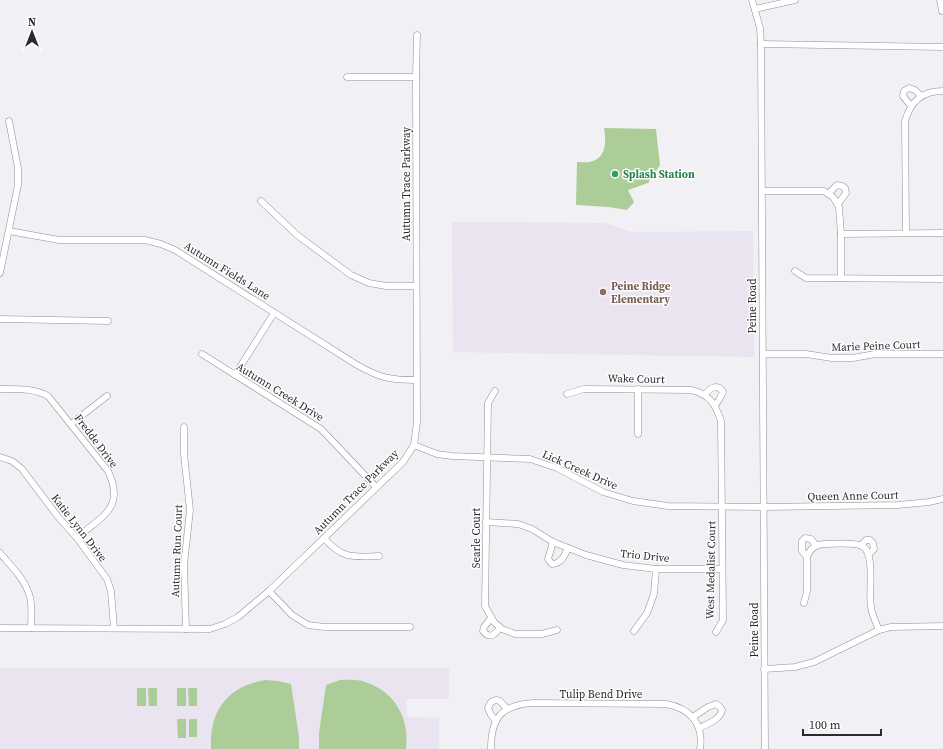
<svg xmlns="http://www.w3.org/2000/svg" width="943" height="749" viewBox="0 0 943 749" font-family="'Source Serif 4',serif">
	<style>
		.built { fill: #e9e4ef }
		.pitch { fill: #accc98 }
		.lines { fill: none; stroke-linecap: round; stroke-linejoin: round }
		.minor-casing { stroke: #918f93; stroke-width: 7 }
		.minor { stroke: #fff; stroke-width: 6 }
		.leisure-dot { fill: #2e9e5b; stroke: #fefeff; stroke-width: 1.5 }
		.education-dot { fill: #8d6e63; stroke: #fefeff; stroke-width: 1.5 }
		.labels { text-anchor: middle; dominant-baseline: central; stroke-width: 3; stroke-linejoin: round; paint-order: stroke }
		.leisure-label { font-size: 11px; font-weight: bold; fill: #27864d; stroke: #fefeff; text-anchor: start }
		.street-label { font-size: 11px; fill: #2b2a2c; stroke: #fefeff }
		.education-label { font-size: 11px; font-weight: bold; fill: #785e54; stroke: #fefeff; text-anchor: start }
	</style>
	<rect width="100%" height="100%" fill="#f1f0f4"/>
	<g class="built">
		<polygon points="452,222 605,223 632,232 753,231 754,357 453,352"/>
		<polygon points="0,668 449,668 449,699 406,699 407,717 439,718 439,749 0,749"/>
	</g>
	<g class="pitch">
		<path d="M604,128L656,129L660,165L648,183L628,190L634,202L627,210L609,207L576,205L577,162C581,162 588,163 593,161C607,156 606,140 604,128Z"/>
		<path d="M265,680L278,681L291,684L299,737V749H211C209,711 227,687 265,680Z"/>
		<path d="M340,680C348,680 357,679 365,682C395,691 410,719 406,749H319V733L326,685Z"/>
		<rect x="137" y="688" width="9" height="18"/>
		<polygon points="148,688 157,688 157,706 149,706"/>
		<rect x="177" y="688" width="9" height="18"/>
		<polygon points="188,688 197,688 197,706 189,706"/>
		<polygon points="177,719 186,719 186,738 178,738"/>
		<rect x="189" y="719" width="8" height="18"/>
	</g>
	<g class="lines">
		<g class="minor-casing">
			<g id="minor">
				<polyline points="752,0 760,28 761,44 765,749"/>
				<polyline points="940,0 942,11"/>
				<polyline points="755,9 795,0"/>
				<polyline points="761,44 943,47"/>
				<polyline points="347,77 416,77"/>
				<polyline points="911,106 903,96 904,91 909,88 915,90 921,96"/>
				<polyline points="762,191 824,191 833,197 839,207 841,234 841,278"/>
				<polyline points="828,194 837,185 842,186 845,188 846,193 838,204"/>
				<polyline points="261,201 297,235 351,275 369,283 386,286 416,286"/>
				<path d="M9,231L59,240H145L161,244L175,250L357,365C380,378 390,380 416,380"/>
				<path d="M906,233L905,121C911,101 922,91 943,91"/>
				<polyline points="841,234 943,233"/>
				<polyline points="795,271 806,278 943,279"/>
				<polyline points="0,273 18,185 18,168 9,121"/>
				<polyline points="0,319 108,321"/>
				<polyline points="202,354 321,429 376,487"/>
				<polyline points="763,354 806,354 832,358 853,358 875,354 943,354"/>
				<polyline points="235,375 274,313"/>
				<path d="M0,389C17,389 33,388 48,396L108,471C126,509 101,516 77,538"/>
				<polyline points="495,391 488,403 485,606 494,622 502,629 515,634 542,634 557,630"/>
				<path d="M567,394L584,389L691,390C709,394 715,403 721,421L723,620L716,632"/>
				<path d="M705,395C709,388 718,383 723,392L719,400L715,405"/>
				<polyline points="71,424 107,396"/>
				<polyline points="184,427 184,454 190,510 184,565 186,629"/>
				<polyline points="638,434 638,389"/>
				<polyline points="414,445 437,454 452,456 530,459 557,468 603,492 633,501 668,506 764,507 898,505 929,502 943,499"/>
				<polyline points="0,457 12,461 22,469 59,518 77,538 107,579 111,591 114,628"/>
				<polyline points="486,522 518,524 532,529 553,542 586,555 623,565 656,569 722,569"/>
				<path d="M324,538C342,559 353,557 379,556"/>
				<path d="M553,542L548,559L552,564C561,564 565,555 568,548"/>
				<polyline points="861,545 866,540 870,540 873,543 874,549 869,554"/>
				<path d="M0,553C10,565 24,578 29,594C33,604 31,617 31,628"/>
				<polyline points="807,557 802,551 802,541 805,538 811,539 816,545"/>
				<polyline points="269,591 292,615 308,625 325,627 410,627"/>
				<path d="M804,603L807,591V557C810,548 816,544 825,544C834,544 854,542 862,546C876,553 868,593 871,607C872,615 876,623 879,630"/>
				<path d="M491,618L484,627L483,631C490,640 495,634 500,628"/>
				<polyline points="0,628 210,629 225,624 238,617 269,591 403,462 414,445 417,422 416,77 417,35"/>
				<polyline points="634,631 647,613 654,594 656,569"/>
				<polyline points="764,669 795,667 814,662 879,630 891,627 943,626"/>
				<path d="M693,717L708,707L716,704L720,707L722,710C720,720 707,724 699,728"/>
				<polyline points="496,721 491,715 488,708 491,702 496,700 500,701 507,709"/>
				<path d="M491,749C491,718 501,705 533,703L666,704C690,708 704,724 700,749"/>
			</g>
		</g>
		<use href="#minor" class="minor"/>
	</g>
	<circle class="leisure-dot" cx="615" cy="174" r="4"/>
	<circle class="education-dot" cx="603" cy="292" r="4"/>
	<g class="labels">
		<g class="leisure-label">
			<text x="623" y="174">Splash Station</text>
		</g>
		<g class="street-label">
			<text transform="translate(406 184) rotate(-90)">Autumn Trace Parkway</text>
			<text transform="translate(227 271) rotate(32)">Autumn Fields Lane</text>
			<text transform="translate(752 306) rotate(-90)">Peine Road</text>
			<text transform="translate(876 346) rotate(-2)">Marie Peine Court</text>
			<text transform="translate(636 379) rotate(1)">Wake Court</text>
			<text transform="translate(280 392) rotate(32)">Autumn Creek Drive</text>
			<text transform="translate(96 441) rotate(53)">Fredde Drive</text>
			<text transform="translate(580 470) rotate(24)">Lick Creek Drive</text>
			<text transform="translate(356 492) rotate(-45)">Autumn Trace Parkway</text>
			<text transform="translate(853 496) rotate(-1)">Queen Anne Court</text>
			<text transform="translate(79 528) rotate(52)">Katie Lynn Drive</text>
			<text transform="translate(476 538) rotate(-90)">Searle Court</text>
			<text transform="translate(177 551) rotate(-88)">Autumn Run Court</text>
			<text transform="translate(645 556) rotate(6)">Trio Drive</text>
			<text transform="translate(711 570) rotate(-89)">West Medalist Court</text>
			<text transform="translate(754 630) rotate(-90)">Peine Road</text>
			<text x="601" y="694">Tulip Bend Drive</text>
		</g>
		<g class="education-label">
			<text x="611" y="286">Peine Ridge<tspan x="611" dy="13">Elementary</tspan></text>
		</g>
	</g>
	<g transform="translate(32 32)" stroke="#fefeff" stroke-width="3" paint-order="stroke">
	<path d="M0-3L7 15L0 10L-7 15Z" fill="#2b2a2c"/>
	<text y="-6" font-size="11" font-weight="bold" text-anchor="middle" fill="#2b2a2c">N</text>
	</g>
	<path d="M803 729v6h78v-6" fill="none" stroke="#2b2a2c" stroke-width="2"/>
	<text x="809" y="729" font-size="12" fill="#2b2a2c" stroke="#fefeff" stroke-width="3" paint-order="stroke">100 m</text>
</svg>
